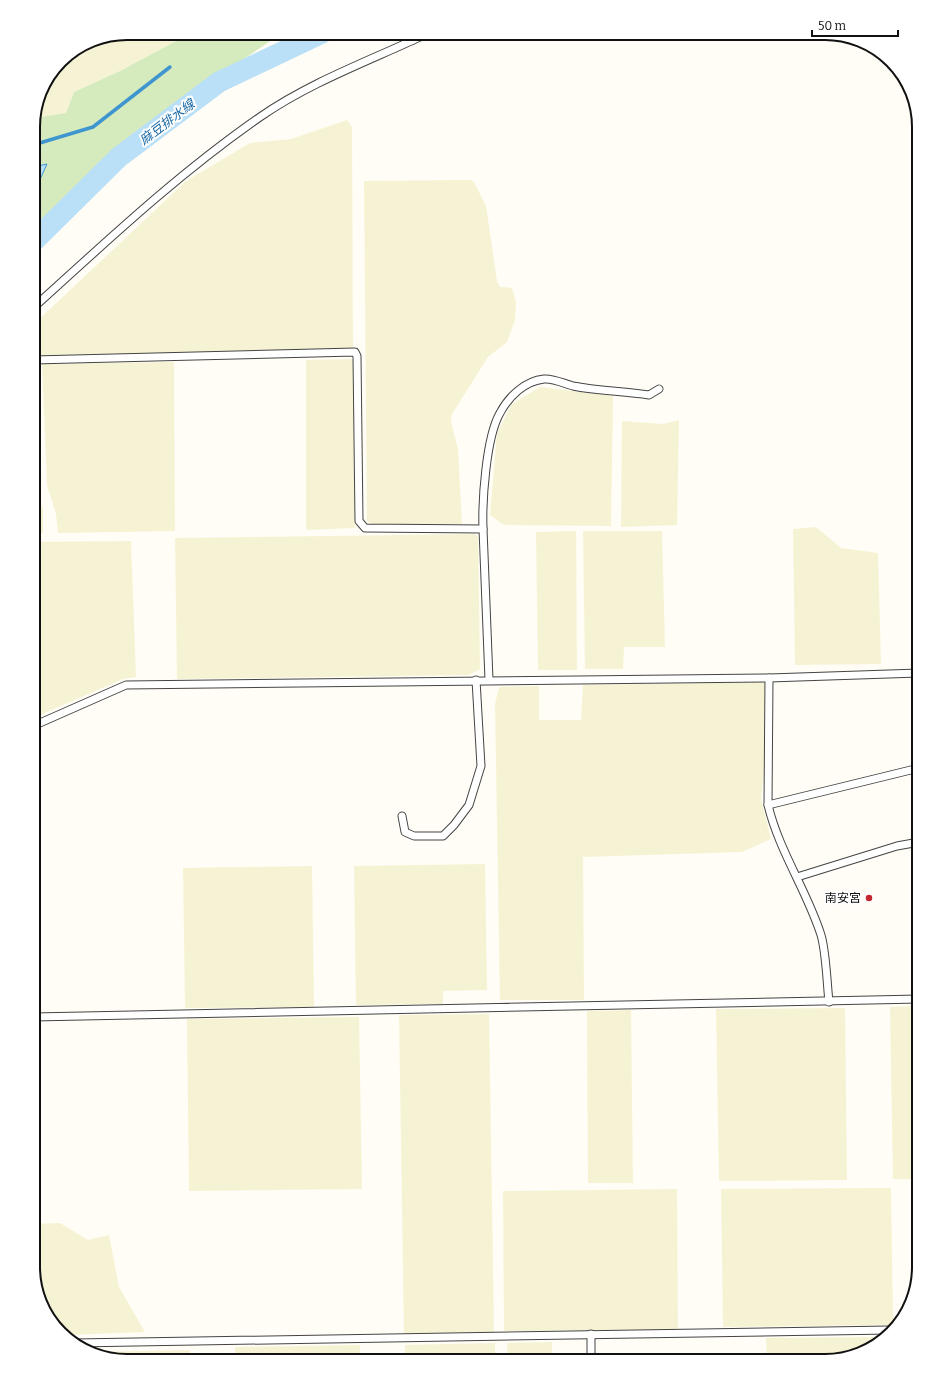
<svg xmlns="http://www.w3.org/2000/svg" width="952" height="1394" viewBox="0 0 952 1394" font-family="Bitter,'Noto Sans TC',serif">
	<style>
		.farmland { fill: #f6f3d4 }
		.green { fill: #d5ebbd }
		.water { fill: #b9e0f7; stroke: #3f96cf }
		.lines { fill: none; stroke-linecap: round; stroke-linejoin: round }
		.stream { stroke: #3f96cf; stroke-width: 3.5 }
		.river { stroke: #b9e0f7; stroke-width: 21 }
		.service-casing { stroke: #444; stroke-width: 9 }
		.service { stroke: #fff; stroke-width: 7 }
		.poi-dot { fill: #c4262e; stroke: #fff; stroke-width: 1.5 }
		.labels { text-anchor: middle; dominant-baseline: central; stroke-width: 4; stroke-linejoin: round; paint-order: stroke }
		.poi-label { font-size: 12px; fill: #111; stroke: #fff; text-anchor: end }
		.water-label { font-size: 13px; font-style: italic; fill: #1768a6; stroke: #fff }
		.rim { fill: none; stroke: #111; stroke-width: 2 }
	</style>
	<rect width="100%" height="100%" fill="#fffdf5"/>
	<g class="farmland">
		<polygon points="127,33 191,33 120,71 74,92 66,113 34,118 40,91 61,60 91,40"/>
		<polygon points="347,120 352,127 353,350 33,356 33,325 186,181 250,143 291,139"/>
		<polygon points="470,180 474,182 486,206 497,281 500,287 512,288 516,302 515,320 507,342 488,357 452,414 451,422 458,449 462,524 373,525 367,521 364,181"/>
		<polygon points="354,359 355,528 306,530 306,360"/>
		<polygon points="174,362 175,531 58,533 56,514 47,485 42,364"/>
		<polygon points="540,387 613,396 611,526 504,525 490,515 497,433 512,404"/>
		<polygon points="33,415 36,482 43,511 43,533 33,534"/>
		<polygon points="679,420 677,525 621,527 622,421 663,424"/>
		<polygon points="816,527 841,548 878,553 881,664 795,665 793,529"/>
		<polygon points="576,531 577,670 538,670 536,532"/>
		<polygon points="583,531 662,531 665,647 624,647 623,669 585,669"/>
		<polygon points="475,534 478,537 480,669 475,672 468,675 177,679 175,538"/>
		<polygon points="131,541 136,677 123,679 33,718 33,542"/>
		<polygon points="765,682 765,760 761,799 771,839 742,852 583,857 584,1000 500,1000 495,704 499,687 539,686 539,720 581,720 583,685"/>
		<polygon points="485,864 487,990 443,991 443,1004 356,1005 354,866"/>
		<polygon points="312,866 314,1007 185,1008 183,868"/>
		<polygon points="919,1006 919,1179 893,1179 890,1007"/>
		<polygon points="845,1008 847,1180 719,1181 716,1009"/>
		<polygon points="631,1010 633,1183 588,1183 587,1011"/>
		<polygon points="489,1014 494,1333 404,1334 399,1015"/>
		<polygon points="359,1017 362,1189 189,1191 187,1019"/>
		<polygon points="891,1188 893,1325 723,1327 721,1189"/>
		<polygon points="677,1189 678,1330 504,1331 503,1191"/>
		<polygon points="60,1223 88,1240 109,1235 119,1287 145,1332 67,1335 46,1314 33,1267 33,1224"/>
		<polygon points="883,1337 872,1348 825,1361 767,1361 766,1338"/>
		<polygon points="552,1342 552,1361 508,1361 507,1343"/>
		<polygon points="495,1343 495,1361 405,1361 405,1345"/>
		<polygon points="360,1345 360,1361 235,1361 235,1347"/>
		<polygon points="190,1350 190,1361 121,1361 92,1352"/>
	</g>
	<polygon class="green" points="191,33 282,33 153,121 33,234 33,195 47,164 33,167 34,118 66,113 74,92 120,71"/>
	<polygon class="water" points="47,164 33,195 33,167"/>
	<g class="lines">
		<polyline class="stream" points="33,145 93,127 170,67"/>
		<polyline class="river" points="33,242 119,157 219,82 322,33"/>
		<g class="service-casing">
			<g id="service">
				<path d="M33,308C107,241 178,174 260,117C309,83 366,62 420,37L434,33"/>
				<polyline points="33,360 355,352 357,356 359,521 365,528 483,529 489,680"/>
				<path d="M483,529C482,501 486,437 500,413C509,396 525,381 544,379C553,378 565,384 573,386C598,391 624,391 649,395L659,389"/>
				<path d="M769,678L768,805C779,851 807,891 821,935C826,951 827,984 829,1002"/>
				<polyline points="33,726 126,685 769,678 919,673"/>
				<polyline points="768,805 919,768"/>
				<polyline points="402,816 405,832 414,836 443,836 454,825 469,805 481,766 476,680"/>
				<polyline points="797,877 897,846 919,842"/>
				<polyline points="33,1017 919,999"/>
				<polyline points="591,1334 591,1361"/>
				<polyline points="75,1343 890,1330"/>
			</g>
		</g>
		<use href="#service" class="service"/>
	</g>
	<circle class="poi-dot" cx="869" cy="898" r="4"/>
	<g class="labels">
		<g class="poi-label">
			<text x="861" y="898">南安宮</text>
		</g>
		<g class="water-label">
			<text transform="translate(167 122) rotate(-37)">麻豆排水線</text>
		</g>
	</g>
	<path d="M0 0H952V1394H0ZM127 40H825A87 87 0 0 1 912 127V1267A87 87 0 0 1 825 1354H127A87 87 0 0 1 40 1267V127A87 87 0 0 1 127 40Z" fill="#fff" fill-rule="evenodd"/>
	<path class="rim" d="M127 40H825A87 87 0 0 1 912 127V1267A87 87 0 0 1 825 1354H127A87 87 0 0 1 40 1267V127A87 87 0 0 1 127 40Z"/>
	<path d="M812 30v6h86v-6" fill="none" stroke="#111111" stroke-width="2"/>
	<text x="818" y="30" font-size="12" fill="#111111" stroke="#ffffff" stroke-width="3" paint-order="stroke">50 m</text>
</svg>
